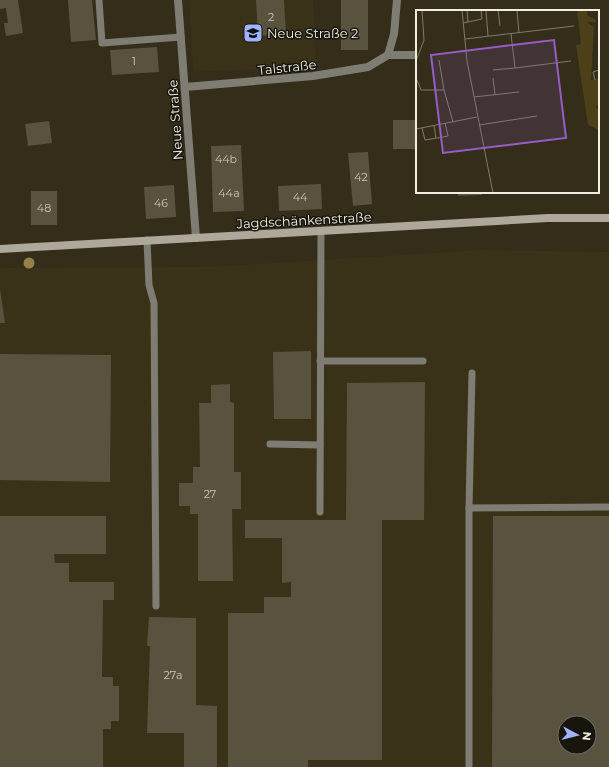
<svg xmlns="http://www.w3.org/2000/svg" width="609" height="767" viewBox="0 0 609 767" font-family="Montserrat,sans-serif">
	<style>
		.built { fill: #3a3218; fill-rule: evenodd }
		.building { fill: #59523e; fill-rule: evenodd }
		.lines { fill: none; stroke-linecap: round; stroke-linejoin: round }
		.lane { stroke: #7f7c73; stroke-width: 7 }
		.street { stroke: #7f7c73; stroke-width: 8 }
		.secondary { stroke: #ada89a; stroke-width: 8 }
		.tree { fill: #93814b }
		.labels { text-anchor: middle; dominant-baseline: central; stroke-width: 3; stroke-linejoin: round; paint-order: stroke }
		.number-label { font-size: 11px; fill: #cbc6b8 }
		.poi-label { font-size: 13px; fill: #f1ede1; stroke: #18150d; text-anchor: start }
		.street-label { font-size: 13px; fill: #f1ede1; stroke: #18150d }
		.inset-road { fill: none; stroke: #7f7a6a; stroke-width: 1 }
		.view { fill: #985cc8; fill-opacity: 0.15; stroke: #985cc8; stroke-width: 2 }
		.inset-edge { fill: none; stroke: #f1ede1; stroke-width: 2 }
	</style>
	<rect width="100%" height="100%" fill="#332d1a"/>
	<g class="built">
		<polygon points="189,0 313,0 316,66 193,72"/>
		<path d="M482,250L609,252V767H0V268L208,267ZM565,723H589V747H565Z"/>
	</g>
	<g class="building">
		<polygon points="0,0 18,0 23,33 6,36 4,23 8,23 6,8 0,9"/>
		<polygon points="68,0 92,0 96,40 71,42"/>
		<polygon points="256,0 284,0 286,34 258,36"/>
		<rect x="341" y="0" width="27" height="50"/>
		<polygon points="424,9 510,10 510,11 424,11"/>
		<polygon points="157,47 159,72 112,75 110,50"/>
		<rect x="393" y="120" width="24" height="29"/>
		<polygon points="49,121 52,143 28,146 25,124"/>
		<polygon points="241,145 244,211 213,212 211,146"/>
		<polygon points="368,152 372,204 353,206 348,153"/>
		<polygon points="321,184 322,209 279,211 278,186"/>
		<polygon points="174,185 176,217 146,219 144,187"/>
		<rect x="31" y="191" width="26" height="34"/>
		<polygon points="458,192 482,192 482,195 458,196"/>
		<polygon points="0,289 5,323 0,323"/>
		<polygon points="311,351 311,419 274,419 273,352"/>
		<polygon points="0,354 111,355 110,482 0,480"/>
		<polygon points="425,382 424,520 382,520 382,760 308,760 308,767 228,767 228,613 264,613 264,597 291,597 291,582 282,583 282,538 245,538 245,520 346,520 347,383"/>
		<polygon points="230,384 230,402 234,403 234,472 241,472 241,509 232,509 233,581 198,581 198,514 190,514 190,506 179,506 179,483 193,483 193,467 200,467 199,403 211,403 211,385"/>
		<polygon points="0,516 106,516 106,554 54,554 55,563 69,563 69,582 114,582 114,600 103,600 102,677 113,677 113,686 119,686 119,721 111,721 111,729 103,729 103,767 0,767"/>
		<path d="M493,516H609V767H492ZM565,723H589V747H565Z"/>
		<polygon points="149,617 196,618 196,705 217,706 217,767 184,767 184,733 147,733 150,646 147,646"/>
	</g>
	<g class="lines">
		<g class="lane">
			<polyline points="99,0 102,43 181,37"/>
			<polyline points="147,240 149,285 154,303 156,606"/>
			<polyline points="320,361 423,361"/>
			<polyline points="270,444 320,445"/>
			<polyline points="469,508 472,373"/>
			<polyline points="320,512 321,231"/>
			<polyline points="469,767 469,508 609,507"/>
		</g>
		<g class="street">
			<polyline points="178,0 196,238"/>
			<polyline points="388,55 417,55"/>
			<polyline points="185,87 313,76 368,67 388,55 394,34 397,0"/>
		</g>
		<polyline class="secondary" points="0,249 548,218 609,218"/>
	</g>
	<circle class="tree" cx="29" cy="263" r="5.5"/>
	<defs>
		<g id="school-square" transform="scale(1)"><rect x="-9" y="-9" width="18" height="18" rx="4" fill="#9eb4fd" stroke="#18150d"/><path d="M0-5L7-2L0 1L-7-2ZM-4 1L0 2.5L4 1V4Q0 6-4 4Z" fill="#111"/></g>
	</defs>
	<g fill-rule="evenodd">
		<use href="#school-square" x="253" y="33"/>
	</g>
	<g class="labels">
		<g class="number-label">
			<text x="271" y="17">2</text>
			<text x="134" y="61">1</text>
			<text x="226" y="159">44b</text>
			<text x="361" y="177">42</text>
			<text x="229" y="193">44a</text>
			<text x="300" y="197">44</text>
			<text x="161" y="203">46</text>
			<text x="44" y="208">48</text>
			<text x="210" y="494">27</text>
			<text x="173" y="675">27a</text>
		</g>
		<g class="poi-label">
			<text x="267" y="33">Neue Straße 2</text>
		</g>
		<g class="street-label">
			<text transform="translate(287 67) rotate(-6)">Talstraße</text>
			<text transform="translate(175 120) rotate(-94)">Neue Straße</text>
			<text transform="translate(304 220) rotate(-3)">Jagdschänkenstraße</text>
		</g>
	</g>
	<g transform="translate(416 10)">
		<rect width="183" height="183" fill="#332d1a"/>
		<path d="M161,0H170L172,6L179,9L180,12H171L178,17L175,70L183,69V96H180L183,102V120L172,115L160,35L165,34Z" fill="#4d4019"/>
		<path class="inset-road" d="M46,0L51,51L77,183M51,0L52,12M70,0L72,26M82,0L84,16M101,0L103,23M47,13L66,9L65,0M95,24L99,58L155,51M49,29L158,16M23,50L28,80M0,51L8,30L6,0M77,60L99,58M77,68L79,85M1,70L5,80H28L37,112M179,70L177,62L183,60M58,87L103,82M63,115L121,106M18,116L20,128M6,118L9,130L27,127L32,126L29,113M0,119L61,107M90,183H105"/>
		<path class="view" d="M138,30L150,128L27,143L15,45Z"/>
		<rect width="183" height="183" class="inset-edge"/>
	</g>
	<g transform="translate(577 735) rotate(97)"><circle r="19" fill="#18150d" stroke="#6f6b62"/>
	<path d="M0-3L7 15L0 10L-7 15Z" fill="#9eb4fd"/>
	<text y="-6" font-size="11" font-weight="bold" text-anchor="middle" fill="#f1ede1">N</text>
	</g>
</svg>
